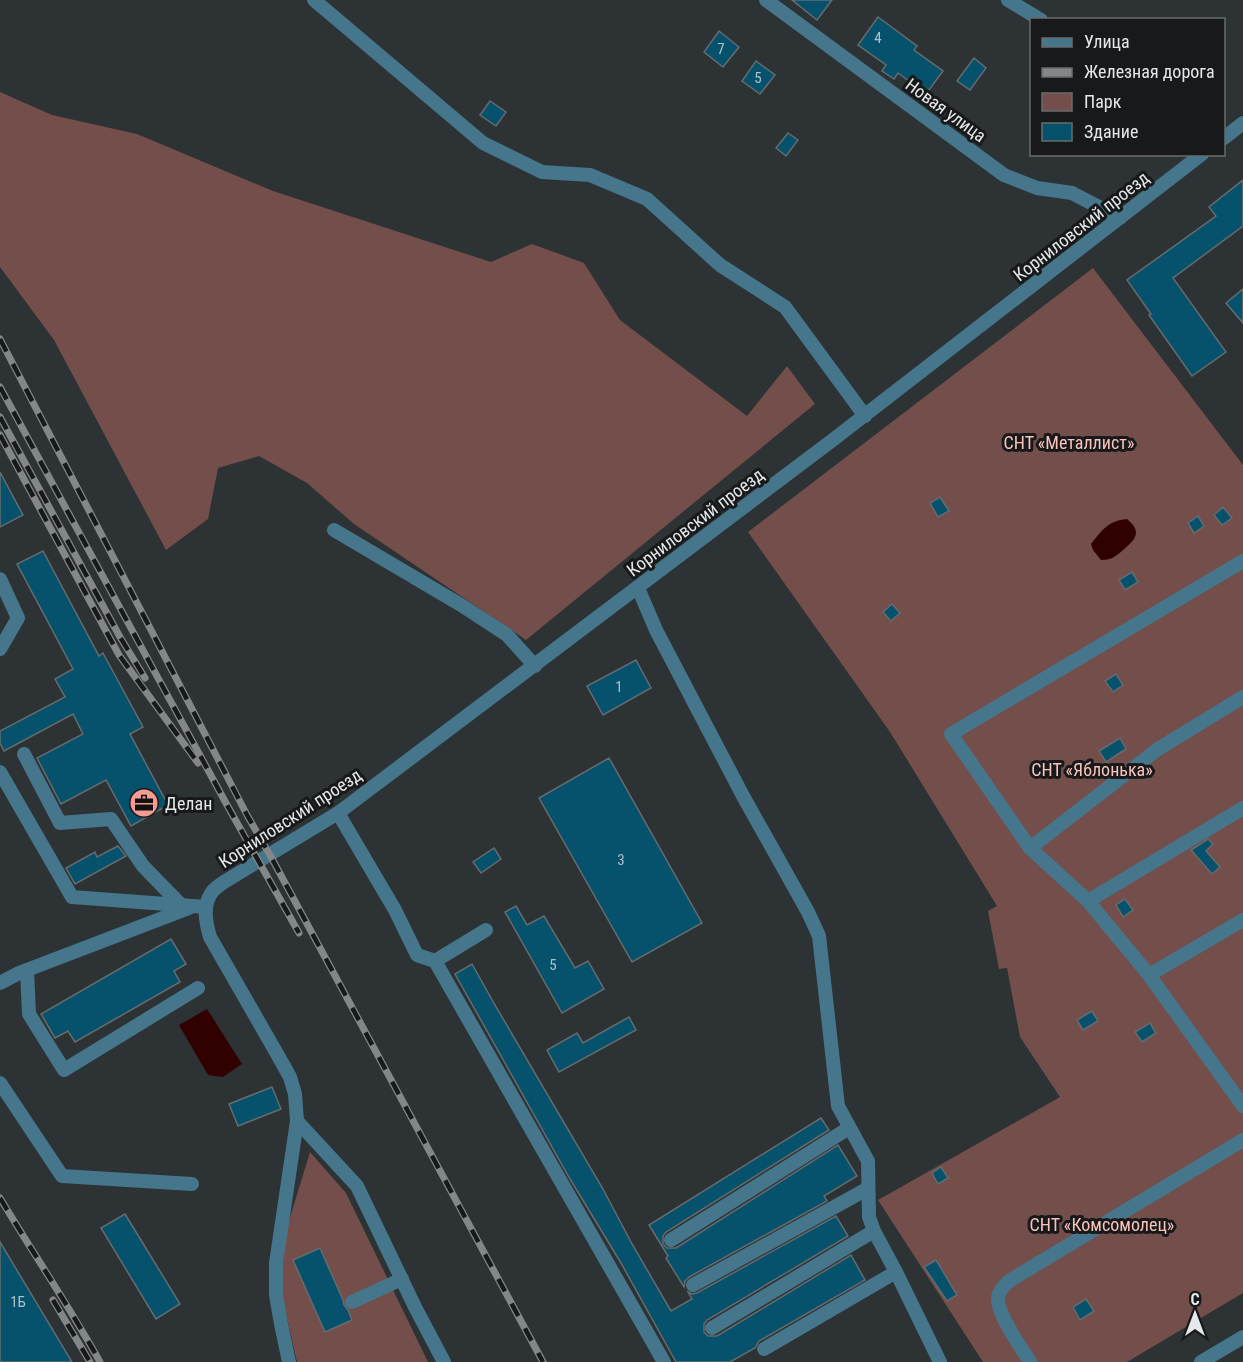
<svg xmlns="http://www.w3.org/2000/svg" width="1243" height="1362" viewBox="0 0 1243 1362" font-family="'Roboto Condensed',sans-serif">
	<style>
		.green { fill: #734e4a }
		.water { fill: #310102 }
		.building { fill: #06516c; stroke: #666c6e; stroke-width: 1.5 }
		.lines { fill: none; stroke-linecap: round; stroke-linejoin: round }
		.minor { stroke: #46768c; stroke-width: 14 }
		.rail-casing { stroke: #838789; stroke-width: 7 }
		.rail { stroke: #17191a; stroke-width: 4.5; stroke-dasharray: 14; stroke-linecap: butt }
		.labels { text-anchor: middle; dominant-baseline: central; stroke-width: 6; stroke-linejoin: round; paint-order: stroke }
		.number-label { font-size: 15px; fill: #adc2ca }
		.street-label { font-size: 18px; fill: #e5e8ea; stroke: #17191a }
		.park-label { font-size: 18px; fill: #fbc3bc; stroke: #17191a }
		.poi-label { font-size: 18px; fill: #e5e8ea; stroke: #17191a; text-anchor: start }
	</style>
	<rect width="100%" height="100%" fill="#2d3234"/>
	<g class="green">
		<polygon points="0,92 52,115 137,134 273,191 491,262 532,244 584,263 620,320 747,416 787,366 815,404 526,640 354,524 307,483 259,456 218,468 208,519 166,550 54,340 0,267"/>
		<polygon points="1093,268 1243,465 1243,1293 1127,1362 983,1362 878,1200 1060,1097 1020,1037 1007,968 999,969 988,911 997,906 890,732 748,532"/>
		<polygon points="310,1152 346,1193 428,1362 297,1362 281,1292 285,1234"/>
	</g>
	<g class="water">
		<path d="M1127,519C1143,532 1135,540 1123,550C1115,557 1111,560 1101,560L1093,550L1091,544C1102,530 1108,521 1127,519Z"/>
		<polygon points="207,1009 242,1064 223,1077 208,1075 179,1025"/>
	</g>
	<g class="building">
		<polygon points="792,0 832,0 817,20"/>
		<polygon points="878,17 917,46 914,50 943,71 926,94 898,73 894,79 882,71 886,65 858,45"/>
		<polygon points="719,31 739,47 723,67 704,52"/>
		<polygon points="974,58 986,68 970,90 957,81"/>
		<polygon points="756,61 775,75 760,94 742,81"/>
		<polygon points="490,101 506,112 496,126 480,115"/>
		<polygon points="788,133 798,140 786,156 776,148"/>
		<polygon points="1243,180 1243,226 1173,278 1226,352 1192,376 1149,315 1151,314 1127,280 1216,216 1209,207"/>
		<polygon points="1243,289 1243,323 1226,303"/>
		<polygon points="0,472 23,515 0,527"/>
		<polygon points="940,497 949,511 938,517 930,503"/>
		<polygon points="1223,507 1232,518 1222,525 1214,515"/>
		<polygon points="1198,516 1204,526 1194,533 1188,523"/>
		<polygon points="43,551 99,656 103,653 143,727 130,734 168,805 131,826 106,780 61,804 37,758 83,734 73,714 4,751 0,743 0,731 65,697 55,679 73,669 17,564"/>
		<polygon points="1132,572 1138,582 1125,590 1119,580"/>
		<polygon points="892,604 900,613 891,621 883,612"/>
		<polygon points="636,660 651,688 603,715 587,686"/>
		<polygon points="1116,674 1123,685 1113,692 1105,681"/>
		<polygon points="1120,738 1126,749 1106,762 1099,751"/>
		<polygon points="609,758 702,923 632,962 539,798"/>
		<polygon points="1208,839 1213,844 1206,851 1220,867 1212,874 1191,850"/>
		<polygon points="118,846 126,856 75,884 66,868 95,852 97,857"/>
		<polygon points="494,848 501,859 481,873 473,862"/>
		<polygon points="1125,899 1133,910 1123,917 1116,905"/>
		<polygon points="516,906 527,925 544,916 575,968 588,961 604,989 562,1013 505,912"/>
		<polygon points="171,939 186,964 174,971 180,982 75,1042 68,1031 55,1038 41,1014"/>
		<polygon points="472,964 495,1005 603,1189 632,1244 671,1311 692,1299 688,1292 692,1294 697,1293 836,1216 848,1236 707,1320 704,1324 704,1332 708,1336 717,1336 851,1255 865,1280 759,1341 755,1348 730,1362 676,1362 621,1263 570,1179 455,974"/>
		<polygon points="1092,1011 1098,1021 1083,1030 1077,1020"/>
		<polygon points="629,1017 636,1030 559,1072 547,1050 577,1033 583,1043"/>
		<polygon points="1150,1023 1156,1033 1142,1042 1135,1032"/>
		<polygon points="272,1087 281,1109 238,1126 229,1104"/>
		<polygon points="821,1118 829,1130 666,1232 663,1236 663,1244 667,1248 676,1248 838,1145 857,1176 824,1196 827,1201 689,1277 685,1281 684,1287 666,1258 668,1256 649,1225"/>
		<polygon points="941,1167 948,1178 938,1184 932,1173"/>
		<polygon points="125,1214 180,1304 156,1319 101,1228"/>
		<polygon points="0,1242 72,1362 0,1362"/>
		<polygon points="320,1248 343,1300 344,1305 348,1310 352,1320 325,1332 293,1260"/>
		<polygon points="936,1260 957,1295 947,1301 924,1267"/>
		<polygon points="1086,1299 1094,1311 1080,1320 1073,1307"/>
	</g>
	<g class="lines">
		<g class="minor">
			<polyline points="314,0 483,143 542,172 590,175 647,199 720,265 785,307 865,416"/>
			<polyline points="766,0 1004,175 1037,188 1072,193 1120,218"/>
			<polyline points="1008,0 1041,20"/>
			<polyline points="1224,138 1243,123"/>
			<polyline points="334,530 461,605 507,635 535,666"/>
			<polyline points="1243,561 951,734 1030,848 1088,901 1149,975 1243,1106"/>
			<polyline points="0,579 18,618 0,649"/>
			<polyline points="638,588 656,630 743,796 808,912 819,936 838,1106 868,1161 869,1217 874,1231 896,1272 940,1362"/>
			<polyline points="24,754 60,823 111,819 143,866 181,905"/>
			<polyline points="0,772 72,897 206,907"/>
			<polyline points="338,813 395,910 417,955 435,961 664,1362"/>
			<polyline points="1030,848 1158,749 1243,697"/>
			<polyline points="1088,901 1243,808"/>
			<polyline points="435,961 486,930"/>
			<polyline points="27,970 29,1014 64,1070 198,988"/>
			<polyline points="1149,975 1243,920"/>
			<polyline points="0,983 19,973 189,908"/>
			<polyline points="0,1083 62,1176 192,1184"/>
			<polyline points="297,1121 357,1186 415,1307 444,1362"/>
			<polyline points="671,1240 849,1128"/>
			<polyline points="693,1285 867,1189"/>
			<polyline points="352,1302 402,1279"/>
			<polyline points="712,1328 874,1231"/>
			<polyline points="764,1349 896,1272"/>
			<path d="M289,1362L281,1324L276,1295V1263L297,1121L295,1094L290,1077L276,1052L210,937C206,923 202,906 212,892C215,888 220,885 224,882L338,813L354,801L834,439L1202,154"/>
			<path d="M1030,1362C1021,1347 996,1313 998,1297C999,1290 1005,1285 1009,1281L1243,1140"/>
			<polyline points="1201,1362 1243,1337"/>
		</g>
		<g class="rail-casing">
			<g id="rail">
				<polyline points="0,339 247,815 270,855 543,1362"/>
				<polyline points="0,387 227,805 299,933"/>
				<polyline points="0,417 120,637 145,678"/>
				<polyline points="0,435 119,655 198,763"/>
				<path d="M0,1198C33,1253 69,1306 100,1362"/>
				<polyline points="53,1300 90,1362"/>
			</g>
		</g>
		<use href="#rail" class="rail"/>
	</g>
	<defs>
		<g id="office-disc" transform="scale(1.5)"><circle r="9.5" fill="#f59c92" stroke="#17191a"/><path d="M-6-3h4V-5.5h4V-3h4V5H-6ZM-1-4.5V-3h2v-1.5ZM-6 0V1H6V0Z" fill="#111"/></g>
	</defs>
	<g fill-rule="evenodd">
		<use href="#office-disc" x="144" y="803"/>
	</g>
	<g class="labels">
		<g class="number-label">
			<text x="878" y="38">4</text>
			<text x="721" y="49">7</text>
			<text x="758" y="78">5</text>
			<text x="619" y="687">1</text>
			<text x="621" y="860">3</text>
			<text x="553" y="965">5</text>
			<text x="18" y="1302">1Б</text>
		</g>
		<g class="street-label">
			<text transform="translate(946 110) rotate(36)">Новая улица</text>
			<text transform="translate(1081 226) rotate(-38)">Корниловский проезд</text>
			<text transform="translate(695 522) rotate(-37)">Корниловский проезд</text>
			<text transform="translate(290 818) rotate(-33)">Корниловский проезд</text>
		</g>
		<g class="park-label">
			<text x="1069" y="442">СНТ «Металлист»</text>
			<text x="1092" y="769">СНТ «Яблонька»</text>
			<text x="1102" y="1224">СНТ «Комсомолец»</text>
		</g>
		<g class="poi-label">
			<text x="165" y="803">Делан</text>
		</g>
	</g>
	<rect x="1030" y="18" width="195" height="138" fill="#17191a" stroke="#696c6d" stroke-width="1.5"/>
	<rect x="1042" y="38" width="30" height="9" fill="#46768c" stroke="#696c6d" stroke-width="1.5"/>
	<text x="1084" y="48" font-size="18" fill="#e5e8ea">Улица</text>
	<rect x="1042" y="68" width="30" height="9" fill="#838789" stroke="#696c6d" stroke-width="1.5"/>
	<text x="1084" y="78" font-size="18" fill="#e5e8ea">Железная дорога</text>
	<rect x="1042" y="93" width="30" height="18" fill="#734e4a" stroke="#696c6d" stroke-width="1.5"/>
	<text x="1084" y="108" font-size="18" fill="#e5e8ea">Парк</text>
	<rect x="1042" y="123" width="30" height="18" fill="#06516c" stroke="#696c6d" stroke-width="1.5"/>
	<text x="1084" y="138" font-size="18" fill="#e5e8ea">Здание</text>
	<g transform="translate(1195 1314)" stroke="#17191a" stroke-width="4.5" paint-order="stroke">
	<path d="M0-4.5L10 22L0 15L-10 22Z" fill="#e5e8ea"/>
	<text y="-9" font-size="16" font-weight="bold" text-anchor="middle" fill="#e5e8ea">С</text>
	</g>
</svg>
